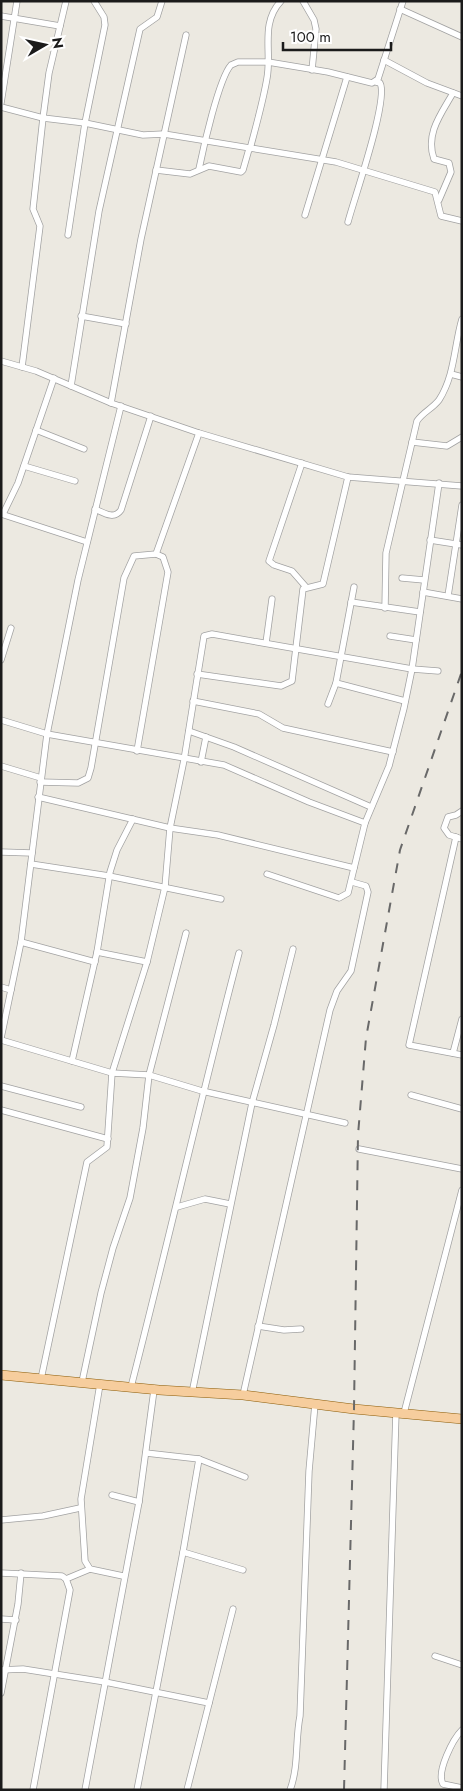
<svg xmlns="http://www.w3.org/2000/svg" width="463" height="1791" viewBox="0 0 463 1791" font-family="Jost,sans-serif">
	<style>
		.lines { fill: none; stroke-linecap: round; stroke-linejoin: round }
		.minor-casing { stroke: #a2a2a2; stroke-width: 7 }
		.primary-casing { stroke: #8b5c08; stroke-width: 10 }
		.minor { stroke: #fff; stroke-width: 5.5 }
		.primary { stroke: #f6cd9d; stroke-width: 9 }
		.rail { stroke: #696969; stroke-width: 2; stroke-dasharray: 10 10; stroke-linecap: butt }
	</style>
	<rect width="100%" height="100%" fill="#ece9e1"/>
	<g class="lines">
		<g class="minor-casing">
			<g id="minor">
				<polyline points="303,1 314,20 316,29 312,70"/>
				<polyline points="400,9 462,37"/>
				<polyline points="1,16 60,26"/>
				<polyline points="384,60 427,83 462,96"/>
				<polyline points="1,103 17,1"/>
				<polyline points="1,107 43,118 85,123 143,135 164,134 336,162 435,192 441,216 462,221"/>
				<path d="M250,149C256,126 263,102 267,78C272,52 260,23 281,1"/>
				<path d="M199,169C203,149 219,78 231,65L238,62H268L328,72L372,83L378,79L403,1"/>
				<polyline points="156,170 190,174 209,166 241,172 243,170 249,149"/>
				<path d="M439,200L451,172L449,163L434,159C425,134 441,114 453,93"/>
				<polyline points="305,215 347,77"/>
				<path d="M348,222C354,199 389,99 380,83L376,82"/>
				<polyline points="68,235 85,123 105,25 104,17 94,1"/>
				<polyline points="81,316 126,324"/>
				<polyline points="1,361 36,371 111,403 199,433 348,477 462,486"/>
				<polyline points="22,367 40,226 33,209 43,118 49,73 66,1"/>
				<polyline points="451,374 462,377"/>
				<polyline points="71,386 99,211 140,29 157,17 162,1"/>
				<polyline points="111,403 141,239 186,35"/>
				<polyline points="36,430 84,449"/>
				<polyline points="412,442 447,446 462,437"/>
				<polyline points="302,463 269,561 274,565 292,571 306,587"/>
				<polyline points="24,466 75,481"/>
				<path d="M95,509C104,513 114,520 121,510L151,416"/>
				<polyline points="1,514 87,542"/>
				<polyline points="3,514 18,483 54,378"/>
				<polyline points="430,540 462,545"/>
				<polyline points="402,578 424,580"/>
				<polyline points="423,592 462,599"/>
				<polyline points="448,596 462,505"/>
				<polyline points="351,602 420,612"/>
				<path d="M385,608L386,553L417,421C423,412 432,409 439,400C455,375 454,346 462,319"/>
				<polyline points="390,636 416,640"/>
				<polyline points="266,643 272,599"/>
				<polyline points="1,660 11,628"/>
				<polyline points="197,674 281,686 292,681 303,589 323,584 348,477"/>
				<polyline points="336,683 405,701"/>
				<polyline points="193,701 259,714 283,728 393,752"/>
				<polyline points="328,704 336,683 354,587"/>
				<polyline points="1,720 47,734 224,765 309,802 365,823"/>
				<polyline points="189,731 234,747 371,807"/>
				<polyline points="137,751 168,572 163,557 156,554"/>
				<polyline points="201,762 206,737"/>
				<polyline points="1,766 41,778"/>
				<polyline points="40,782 78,783 88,778 91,768 124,578 134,556 156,554 199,433"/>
				<polyline points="38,797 170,828 218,835 354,868"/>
				<polyline points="462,811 456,815 448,817 444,828 449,835 462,839"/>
				<polyline points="456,837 409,1045 462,1055"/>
				<polyline points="1,852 32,853"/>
				<polyline points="31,864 109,876 221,899"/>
				<polyline points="267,874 339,898 348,893 365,823 389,766 404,708 412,669 439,483"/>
				<polyline points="21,942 95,962"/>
				<polyline points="97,952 147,962"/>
				<polyline points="1,987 11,990"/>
				<polyline points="1,1038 21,942 47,734 78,580 121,406"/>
				<polyline points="1,1040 112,1073 149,1075 202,1091 345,1123"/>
				<polyline points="453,1053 462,1019"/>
				<polyline points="72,1061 97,952 110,872 117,850 133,819"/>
				<polyline points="1,1086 81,1107"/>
				<polyline points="411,1095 462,1109"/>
				<polyline points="1,1110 108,1139"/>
				<polyline points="359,1149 462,1169"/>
				<polyline points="177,1207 205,1199 230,1204"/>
				<polyline points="258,1326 284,1330 301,1329"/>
				<polyline points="41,1379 87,1162 107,1147 112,1073 147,962 165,887 170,828 184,760 204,636 212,634 412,669 438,671"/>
				<polyline points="82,1382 101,1293 113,1248 130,1198 143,1128 149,1075 186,933"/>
				<polyline points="100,1384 81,1499 85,1561 90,1569 123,1576"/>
				<path d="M131,1387C168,1243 201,1097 239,953"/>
				<polyline points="192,1393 252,1103 274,1025 293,949"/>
				<polyline points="243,1395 330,1010 337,991 351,971 368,892 366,886 352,882"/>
				<polyline points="404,1413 462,1190"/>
				<polyline points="146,1453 199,1459 245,1477"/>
				<polyline points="112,1495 139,1502"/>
				<polyline points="1,1520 43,1516 80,1508"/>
				<polyline points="183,1552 243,1570"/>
				<polyline points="1,1573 62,1576 66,1579 70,1590 33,1790"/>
				<polyline points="66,1579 90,1569"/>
				<polyline points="1,1619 16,1620"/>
				<polyline points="435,1656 462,1665"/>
				<polyline points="1,1670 23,1669 105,1682 209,1703"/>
				<polyline points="1,1693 18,1604 21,1573"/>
				<path d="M462,1730C453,1739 436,1772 443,1784L462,1788"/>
				<polyline points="85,1790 139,1502 154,1390"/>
				<polyline points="137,1790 183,1552 199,1459"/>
				<polyline points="187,1790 233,1609"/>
				<path d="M290,1790C299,1766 295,1741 300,1716L309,1471L315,1404"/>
				<polyline points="384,1790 396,1412"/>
			</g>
		</g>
		<g class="primary-casing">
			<polyline id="primary" points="1,1375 159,1390 243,1395 354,1409 462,1419"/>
		</g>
		<use href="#minor" class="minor"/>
		<use href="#primary" class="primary"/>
		<polyline class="rail" points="344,1790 354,1409 358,1135 366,1038 400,850 462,671"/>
	</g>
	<rect width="463" height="1791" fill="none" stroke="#1b1b1b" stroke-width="5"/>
	<g transform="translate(45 45) rotate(81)" stroke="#ffffff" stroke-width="4" paint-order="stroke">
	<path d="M0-4L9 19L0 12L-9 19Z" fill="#1b1b1b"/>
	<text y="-8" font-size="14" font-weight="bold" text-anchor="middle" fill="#1b1b1b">N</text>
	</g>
	<path d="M283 42v8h108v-8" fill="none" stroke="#1b1b1b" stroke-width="2.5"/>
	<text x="290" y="42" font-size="15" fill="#1b1b1b" stroke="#ffffff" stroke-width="4" paint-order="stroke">100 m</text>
</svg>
